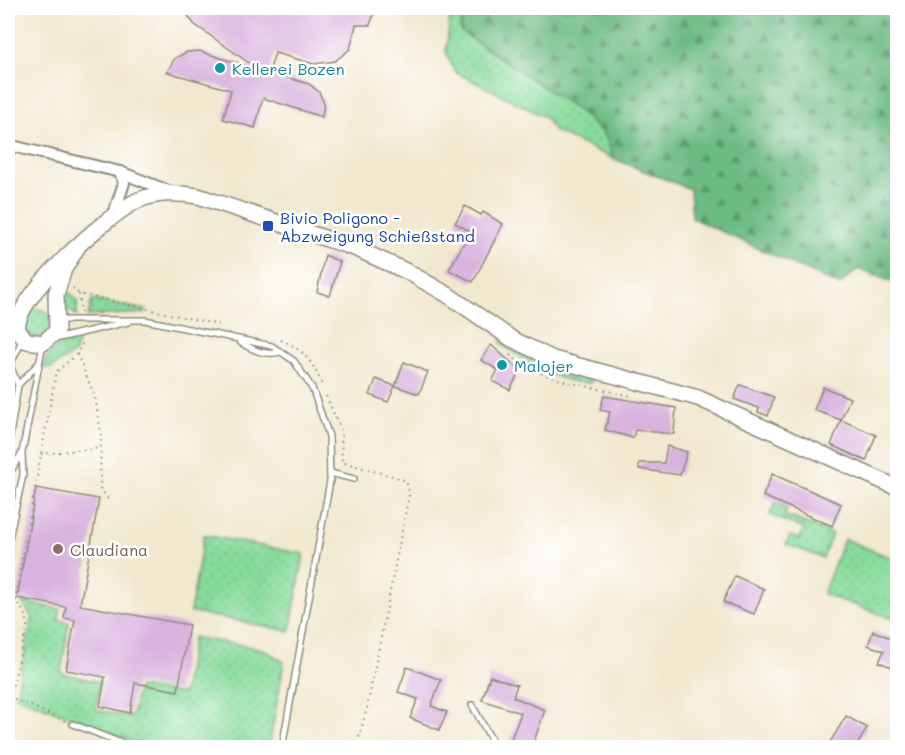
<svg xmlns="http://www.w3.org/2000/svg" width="905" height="755" viewBox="0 0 905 755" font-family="Mali,sans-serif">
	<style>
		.built { fill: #efd0e7 }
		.grass { fill: url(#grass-dots); stroke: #598364; stroke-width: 1.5 }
		.forest { fill: url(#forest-firs); stroke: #4c7358; stroke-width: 1.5 }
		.building { fill: #d9b2de }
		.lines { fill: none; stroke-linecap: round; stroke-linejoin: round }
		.service-casing { stroke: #8e8a7d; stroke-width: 8 }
		.minor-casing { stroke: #8e8a7d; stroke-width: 14 }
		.secondary-casing { stroke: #8e8a7d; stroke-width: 18 }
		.path { stroke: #8e8a7d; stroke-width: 2; stroke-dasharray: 1.5 4.5; stroke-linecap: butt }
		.service { stroke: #fff; stroke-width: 5 }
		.minor { stroke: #fff; stroke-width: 10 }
		.secondary { stroke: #fff; stroke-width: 15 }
		.culture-dot { fill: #0f9aa8; stroke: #fff; stroke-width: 2 }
		.transit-dot { fill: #1a4fb4; stroke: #fff; stroke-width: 2 }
		.education-dot { fill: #8d6e63; stroke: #fff; stroke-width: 2 }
		.labels { text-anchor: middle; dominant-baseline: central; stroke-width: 5; stroke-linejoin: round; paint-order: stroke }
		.culture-label { font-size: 16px; fill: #0d838f; stroke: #fff; text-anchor: start }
		.transit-label { font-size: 16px; fill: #164399; stroke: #fff; text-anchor: start }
		.education-label { font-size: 16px; fill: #785e54; stroke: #fff; text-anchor: start }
	</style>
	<defs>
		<pattern id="grass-dots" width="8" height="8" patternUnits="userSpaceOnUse" patternTransform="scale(1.5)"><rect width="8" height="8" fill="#87db9c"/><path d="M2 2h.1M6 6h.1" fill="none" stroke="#75bc87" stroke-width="1.8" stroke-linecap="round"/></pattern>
		<pattern id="forest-firs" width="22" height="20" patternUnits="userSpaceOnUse" patternTransform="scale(1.5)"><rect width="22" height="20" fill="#6dbb84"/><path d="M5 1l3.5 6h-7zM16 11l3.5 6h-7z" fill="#5a986c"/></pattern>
	</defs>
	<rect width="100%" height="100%" fill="#fff"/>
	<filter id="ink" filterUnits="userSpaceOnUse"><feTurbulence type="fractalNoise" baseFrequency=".0167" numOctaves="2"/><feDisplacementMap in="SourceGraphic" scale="12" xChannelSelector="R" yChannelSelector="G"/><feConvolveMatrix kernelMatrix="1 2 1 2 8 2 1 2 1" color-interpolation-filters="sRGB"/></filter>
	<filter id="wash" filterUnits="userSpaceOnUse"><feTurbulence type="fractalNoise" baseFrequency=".008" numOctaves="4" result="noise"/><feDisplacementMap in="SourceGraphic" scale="24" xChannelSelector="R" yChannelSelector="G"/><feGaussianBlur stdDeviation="1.35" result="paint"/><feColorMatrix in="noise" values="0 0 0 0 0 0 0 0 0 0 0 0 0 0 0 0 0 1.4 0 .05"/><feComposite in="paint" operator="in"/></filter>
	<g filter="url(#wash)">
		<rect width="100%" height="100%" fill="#f1e8cf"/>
		<polygon class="built" points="8,545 17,547 8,609"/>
		<g class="grass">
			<polygon points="448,8 460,8 461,31 579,111 605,135 614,159 554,131 545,117 455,72 446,52 451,9"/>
			<polygon points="63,290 69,292 77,301 77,316 63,305"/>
			<polygon points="92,300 146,310 145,313 88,316"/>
			<circle cx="37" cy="323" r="14"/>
			<path d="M80,338L74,353L50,369L43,367C48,349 63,342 80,338Z"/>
			<path d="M501,339C529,359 559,369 592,378L591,383C558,384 526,362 501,344Z"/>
			<polygon points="775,503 787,508 785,515 832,534 823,558 786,544 790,536 800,539 804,529 770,515"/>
			<polygon points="204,535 304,554 290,631 190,612"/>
			<polygon points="844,539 897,560 897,612 891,618 823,594"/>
			<polygon points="22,602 60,609 59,620 69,623 61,673 100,682 96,710 132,717 138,687 183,694 193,637 263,649 284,662 269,747 147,747 16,696 31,623 31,616"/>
		</g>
		<polygon class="forest" points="460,8 897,8 897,284 858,269 839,285 692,218 690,189 614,159 605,135 579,111 461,31"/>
		<g id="blocks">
			<g class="building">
				<polygon points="182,8 376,8 370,25 356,25 350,49 335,61 314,64 275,53 269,72 309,84 319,92 324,103 322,117 263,98 255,128 223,119 231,90 167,72 175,58 187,52 199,51 259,70 194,24"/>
				<polygon points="465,206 481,215 483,212 503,224 473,282 449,270 470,231 455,223"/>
				<polygon points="325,255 340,262 330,296 317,292"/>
				<polygon points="491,345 520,370 510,390 492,381 498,370 481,360"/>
				<polygon points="404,362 428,372 419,394 395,386"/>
				<polygon points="376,379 395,386 388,402 370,395"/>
				<polygon points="740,385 774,397 768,416 758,412 759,408 734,399"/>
				<polygon points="823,387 850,398 841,420 814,410"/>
				<polygon points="604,396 676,408 674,434 635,430 633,438 605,430 610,412 600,410"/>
				<polygon points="841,420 876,435 866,461 831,445"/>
				<polygon points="667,446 687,452 680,475 639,469 639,463 664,463"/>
				<polygon points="772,474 841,504 832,526 763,496"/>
				<polygon points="36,488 99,499 80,605 189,625 178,691 135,683 130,713 100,706 105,677 66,670 75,620 64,618 66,607 17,598"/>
				<polygon points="735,576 764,589 754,614 723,602"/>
				<polygon points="873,631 896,640 893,647 897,648 897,669 879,662 884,651 868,645"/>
				<polygon points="407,667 441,680 431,706 447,712 439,730 410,718 418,699 398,692"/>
				<polygon points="490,676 517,685 513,697 545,710 532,747 508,747 521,713 482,700"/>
				<polygon points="846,716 867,728 856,747 827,747"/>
			</g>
		</g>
	</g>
	<g filter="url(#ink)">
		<use href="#blocks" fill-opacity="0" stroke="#8e8a7d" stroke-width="1.5"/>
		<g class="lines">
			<g class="service-casing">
				<g id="service">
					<polyline points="58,320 145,320 272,346 294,361 312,388 329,436 330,481 282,748"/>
					<polyline points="55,339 128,322"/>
					<path d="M240,342C253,350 265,356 280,352"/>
					<polyline points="18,385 10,365 22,341"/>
					<polyline points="9,442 18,385 39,363"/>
					<polyline points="8,459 17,461 22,453 43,344"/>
					<polyline points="330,473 354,479"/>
					<polyline points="8,476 17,461"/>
					<polyline points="8,543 23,475 22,454"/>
					<polyline points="472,705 496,748"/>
					<polyline points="73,724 134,748"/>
				</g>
			</g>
			<g class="minor-casing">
				<g id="minor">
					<polyline points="8,145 120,172 171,192"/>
					<polyline points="114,213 124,183 120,172"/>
				</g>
			</g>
			<g class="secondary-casing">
				<path id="secondary" d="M78,246L64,269L56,294L57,331L43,343L27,341L18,331C10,300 110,212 139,200C159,192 177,193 198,196L357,249L408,272L448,295L512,339L553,359L698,398L898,488"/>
			</g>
			<g class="path">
				<polyline points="169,8 178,16"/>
				<polyline points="73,288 79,294 220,325"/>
				<polyline points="79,294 81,313"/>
				<path d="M281,340C302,348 314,363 322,385"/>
				<polyline points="77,354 95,397 101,432 100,488 110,502"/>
				<path d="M510,355C542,382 591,386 631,396"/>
				<polyline points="326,396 341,430 342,462 402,479 408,485 409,495 367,708 356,748"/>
				<polyline points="41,454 100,448"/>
				<polyline points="8,644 15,600"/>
				<polyline points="65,721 10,697 27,627 27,617 15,598 56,372 77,354 83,342"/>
			</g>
			<use href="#service" class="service"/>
			<use href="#minor" class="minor"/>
			<use href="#secondary" class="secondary"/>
		</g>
	</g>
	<g class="culture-dot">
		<circle cx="220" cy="68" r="6"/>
		<circle cx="502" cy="365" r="6"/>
	</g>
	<rect class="transit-dot" x="262" y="220" width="12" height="12" rx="3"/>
	<circle class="education-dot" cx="58" cy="549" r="6"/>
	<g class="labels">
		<g class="culture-label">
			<text x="232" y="68">Kellerei Bozen</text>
			<text x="514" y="365">Malojer</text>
		</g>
		<g class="transit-label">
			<text x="280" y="217">Bivio Poligono -<tspan x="280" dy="18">Abzweigung Schießstand</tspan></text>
		</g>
		<g class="education-label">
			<text x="70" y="549">Claudiana</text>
		</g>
	</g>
	<rect width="905" height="755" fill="none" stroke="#fff" stroke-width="30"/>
</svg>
